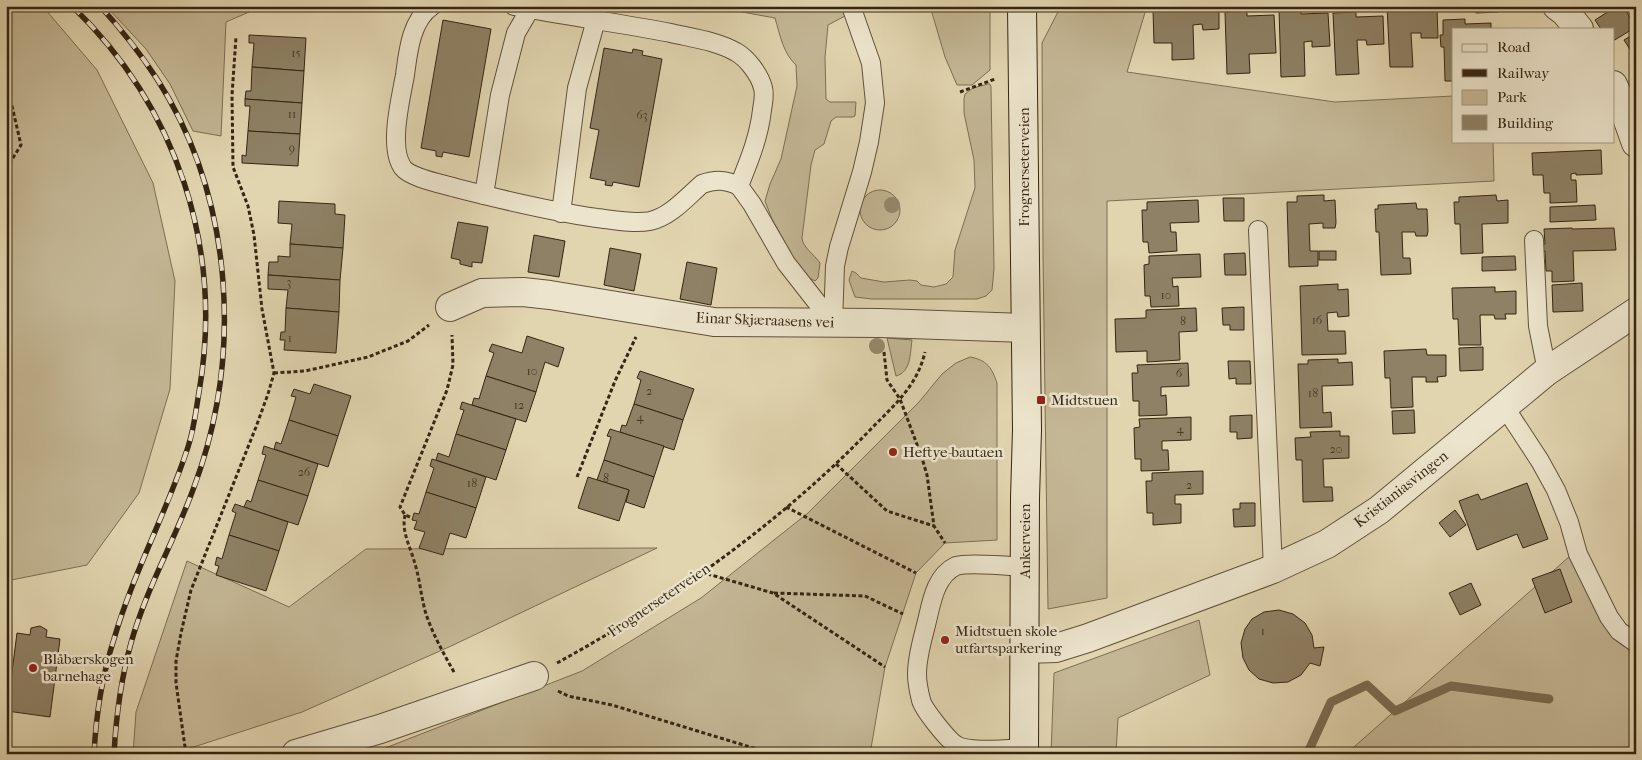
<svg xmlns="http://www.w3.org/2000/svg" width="1642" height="760" viewBox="0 0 1642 760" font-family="'IM FELL French Canon',serif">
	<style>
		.green { fill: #c4b795; stroke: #7c6e54 }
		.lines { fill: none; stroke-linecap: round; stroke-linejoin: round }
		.stream { stroke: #796b51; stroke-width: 9 }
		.building { fill: #8e8165; stroke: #352513 }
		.service-casing { stroke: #60513a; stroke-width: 20 }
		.minor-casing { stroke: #60513a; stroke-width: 30 }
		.secondary-casing { stroke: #352513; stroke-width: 30 }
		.path { stroke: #352513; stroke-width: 3; stroke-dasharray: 4 2.5; stroke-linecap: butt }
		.service { stroke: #ece4cc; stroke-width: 18 }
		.minor { stroke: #ece4cc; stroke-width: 28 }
		.secondary { stroke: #ece4cc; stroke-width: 28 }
		.rail-casing { stroke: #352513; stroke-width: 5.5 }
		.rail { stroke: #ece4cc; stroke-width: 4; stroke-dasharray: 11; stroke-linecap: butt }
		.tree { fill: #96896c }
		.poi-dot { fill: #8f2418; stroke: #ece4cc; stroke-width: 2 }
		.labels { text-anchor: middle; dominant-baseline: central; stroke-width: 5; stroke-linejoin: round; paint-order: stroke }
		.number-label { font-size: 12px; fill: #4b3c28 }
		.street-label { font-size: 15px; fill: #352513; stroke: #ece4cc }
		.poi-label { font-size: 15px; fill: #352513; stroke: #ece4cc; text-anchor: start }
	</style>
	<rect width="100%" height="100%" fill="#e1d5b0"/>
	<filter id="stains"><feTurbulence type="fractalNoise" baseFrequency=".004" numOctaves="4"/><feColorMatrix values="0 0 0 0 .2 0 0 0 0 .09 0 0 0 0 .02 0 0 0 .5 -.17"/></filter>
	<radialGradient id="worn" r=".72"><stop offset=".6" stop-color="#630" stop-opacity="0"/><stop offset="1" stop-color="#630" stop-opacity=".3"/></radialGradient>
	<g class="green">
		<polygon points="6,6 40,6 45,9 97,70 153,183 175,281 170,389 139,493 87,565 6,581"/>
		<polygon points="106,6 263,6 226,22 221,136 193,131 170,84 146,49"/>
		<path d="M709,6H841L845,16L828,25L825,57L826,99L830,102H856L855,116L853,117H836L831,121L824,144L815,150L811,165L802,238C803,248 814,254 820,263L818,278L815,281L808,277L798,266L772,219L765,201L770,184L781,159L797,86L796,65C783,53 780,35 775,18Z"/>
		<polygon points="930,6 990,6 990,70 972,85 957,85 945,57"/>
		<polygon points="1061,6 1147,6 1127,72 1335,102 1453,96 1453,141 1493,141 1494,181 1107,201 1107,598 1048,609 1043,255 1042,43"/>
		<polygon points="988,84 990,84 991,87 994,269 992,290 986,296 977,299 872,299 855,297 849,280 852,271 856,273 861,278 884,282 910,280 917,281 921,285 934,287 946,284 953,277 955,250 975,188 974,160 964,113 964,99 965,94 973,88"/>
		<circle cx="880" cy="210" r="20"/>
		<path d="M887,338L912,340C910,354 911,372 896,376Z"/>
		<path d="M970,357C987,360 992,368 997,383V540L945,543L916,573L885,667L870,754H370L582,671L701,598L808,513L919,402L942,374L956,363Z"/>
		<polygon points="657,548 449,647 302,712 172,754 133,754 136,712 187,561 289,607 366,549"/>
		<polygon points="1579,548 1636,648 1636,754 1346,754"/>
		<polygon points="1199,620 1210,675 1118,718 1116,754 1051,754 1054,673"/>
	</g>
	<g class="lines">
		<polyline class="stream" points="1305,754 1309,750 1331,702 1367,685 1395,711 1451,686 1549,699"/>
	</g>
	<g class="building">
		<polygon points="1170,6 1219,6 1219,29 1203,30 1202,24 1193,25 1194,59 1172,60 1172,43 1154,43 1153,10 1170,10"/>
		<polygon points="1387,6 1410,6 1410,10 1437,9 1438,38 1421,38 1421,33 1411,33 1413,67 1390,67"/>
		<polygon points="1475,6 1498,6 1498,12 1476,13"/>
		<polygon points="1617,6 1623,6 1636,27 1613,41 1613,29 1601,29 1595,20"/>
		<polygon points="1279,9 1301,9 1301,14 1328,13 1330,46 1312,47 1312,41 1304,42 1305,76 1281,77"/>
		<polygon points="1247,11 1247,16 1274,15 1276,53 1249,54 1250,73 1227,74 1225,12"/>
		<polygon points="1356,12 1356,17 1383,16 1384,44 1367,45 1366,40 1357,40 1359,74 1336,75 1333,13"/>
		<polygon points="1465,19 1465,24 1491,23 1491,29 1453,29 1453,81 1445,81 1444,47 1441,47 1440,35 1443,35 1443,20"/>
		<polygon points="443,20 491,29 469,157 443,152 442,157 436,156 436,151 421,148"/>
		<polygon points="1636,33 1636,59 1624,40"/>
		<polygon points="249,35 306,38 304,71 252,67 254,43 249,43"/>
		<polygon points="604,48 632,53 633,49 643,51 642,55 662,59 639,187 613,182 612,186 605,185 606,181 590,178 599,130 590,128"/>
		<polygon points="252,67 304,71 302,103 245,99 246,91 251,91"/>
		<polygon points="245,99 302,103 300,134 248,131 250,106 245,106"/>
		<polygon points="248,131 300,134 298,166 242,163 242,155 246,156"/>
		<polygon points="1601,150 1602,174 1576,175 1576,173 1571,174 1571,180 1576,180 1577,202 1550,203 1550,193 1544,193 1543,175 1533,175 1532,153"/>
		<polygon points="1324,195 1324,201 1335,200 1336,223 1335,228 1323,228 1323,223 1309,224 1310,251 1318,251 1318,266 1289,267 1287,202 1297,202 1297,196"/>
		<polygon points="1496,195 1497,201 1508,200 1508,223 1482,224 1483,253 1461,254 1460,224 1455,224 1454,202 1459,202 1459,197"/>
		<polygon points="1223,198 1244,198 1244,221 1224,221"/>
		<polygon points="1198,200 1199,222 1170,223 1171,232 1176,232 1177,251 1149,253 1148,242 1143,242 1142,210 1147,210 1147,202"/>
		<polygon points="279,201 335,204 335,214 345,215 343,248 290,244 292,224 278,223"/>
		<polygon points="1416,203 1417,209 1427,209 1428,231 1427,236 1416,236 1415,232 1402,232 1403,258 1410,258 1411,274 1381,275 1379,232 1376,232 1375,209 1378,209 1378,205"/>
		<polygon points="1595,205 1596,220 1550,222 1550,207"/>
		<polygon points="458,222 488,227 482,263 472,262 472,267 460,264 460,260 451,258"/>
		<polygon points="1572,228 1572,229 1614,228 1616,250 1573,251 1574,281 1552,282 1552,271 1546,271 1545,251 1542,251 1541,244 1545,244 1544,229"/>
		<polygon points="534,235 565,241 559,277 528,272"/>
		<polygon points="290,244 343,248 340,280 268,275 269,262 278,262 278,256 290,257"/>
		<polygon points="610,248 641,254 634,291 604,285"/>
		<rect x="1319" y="251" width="17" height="9"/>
		<polygon points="1245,253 1246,275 1225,275 1224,254"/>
		<polygon points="1200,254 1201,277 1172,278 1173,287 1178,286 1179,306 1151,307 1150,296 1145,296 1144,265 1149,264 1149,256"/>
		<polygon points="1515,256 1516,270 1482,271 1482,257"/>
		<polygon points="687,262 717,268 711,305 680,299"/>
		<polygon points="268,275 340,280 339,312 286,308 288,290 268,289"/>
		<polygon points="1582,283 1583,311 1553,312 1552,285"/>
		<polygon points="1338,284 1338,290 1348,289 1349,316 1338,317 1337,312 1327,313 1328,331 1345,331 1346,354 1302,355 1300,286"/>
		<polygon points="1495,287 1495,292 1516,291 1516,314 1505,314 1506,319 1495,319 1494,315 1480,315 1481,345 1459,345 1458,319 1453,319 1452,288"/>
		<polygon points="1244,307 1244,330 1230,330 1230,325 1223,325 1222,308"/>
		<polygon points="286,308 339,312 336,353 284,350 285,340 280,340 281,332 285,332"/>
		<polygon points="1196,308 1197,331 1179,332 1180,360 1147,362 1147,351 1116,352 1115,319 1146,318 1146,310"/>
		<polygon points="527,336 564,348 558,367 545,362 536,392 486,376 494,353 489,351 492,344 522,353"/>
		<polygon points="1483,347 1483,370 1460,371 1459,348"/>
		<polygon points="1426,349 1427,355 1446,355 1446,376 1437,377 1438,382 1426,382 1426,377 1412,377 1413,407 1391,408 1390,378 1385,378 1384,351"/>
		<polygon points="1338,359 1338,363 1352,362 1353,385 1322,386 1323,413 1331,412 1332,427 1300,428 1298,364 1308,364 1308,360"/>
		<polygon points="1228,361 1250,361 1251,384 1236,384 1236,378 1229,379"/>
		<polygon points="1188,363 1189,386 1161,387 1161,396 1166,395 1167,415 1139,416 1139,401 1133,401 1132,373 1138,373 1137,365"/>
		<polygon points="640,371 694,389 683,420 634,404 641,380 637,378"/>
		<polygon points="486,376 536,392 526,422 472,405 474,398 479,399"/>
		<polygon points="314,384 351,396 338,436 289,420 296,397 291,396 294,389 310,394"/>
		<polygon points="462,402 516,419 506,450 456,434 464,410 460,409"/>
		<polygon points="634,404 683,420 674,450 620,432 622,425 626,426"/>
		<polygon points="1414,410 1415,433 1393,434 1392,411"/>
		<polygon points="1252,415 1252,438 1237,439 1237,432 1230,432 1230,416"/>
		<polygon points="1191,417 1191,440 1162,441 1162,450 1168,450 1169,470 1141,471 1141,459 1135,459 1134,428 1140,427 1139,419"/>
		<polygon points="289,420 338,436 328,467 274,449 276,442 281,444"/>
		<polygon points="610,429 664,446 654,477 604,460 611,437 607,436"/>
		<polygon points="1340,431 1340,436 1349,436 1349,458 1323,459 1324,487 1332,487 1333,501 1303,502 1302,460 1296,460 1295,438 1311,437 1310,432"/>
		<polygon points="456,434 506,450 496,480 436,460 438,453 449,457"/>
		<polygon points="264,446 318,464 308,496 258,480 266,455 262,454"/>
		<polygon points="432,459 486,477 476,508 426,492 434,468 430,466"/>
		<polygon points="604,460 654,477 644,508 626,502 629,490 597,480"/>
		<polygon points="1203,471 1203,494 1175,495 1175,504 1181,504 1181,523 1153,525 1153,513 1147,513 1146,481 1152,481 1152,473"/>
		<polygon points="588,477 629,490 619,521 578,508"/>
		<polygon points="258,480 308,496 298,525 244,507 247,500 251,502"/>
		<polygon points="1527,483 1548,539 1523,548 1517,534 1477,550 1459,501 1478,494 1481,500"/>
		<polygon points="426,492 476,508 466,538 450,533 443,555 419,548 425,532 414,529 417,521 412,520 414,513 419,514"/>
		<polygon points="1240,503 1255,503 1255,526 1234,527 1233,509 1240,509"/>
		<polygon points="235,504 288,522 279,551 229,535 236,513 232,511"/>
		<polygon points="1455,510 1466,525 1450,537 1439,523"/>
		<polygon points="229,535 279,551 266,591 216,575 219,566 215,565 217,557 222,559"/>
		<polygon points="1560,569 1572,602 1545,613 1532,579"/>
		<polygon points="1471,583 1481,605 1460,615 1449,593"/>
		<polygon points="1279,610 1293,614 1305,623 1312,635 1314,648 1324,647 1320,666 1310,663 1301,675 1288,682 1273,683 1259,679 1249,670 1243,658 1241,643 1245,629 1252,619 1264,612"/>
		<polygon points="40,626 47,630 46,637 60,639 50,717 7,711 17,633 30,635 31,628"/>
	</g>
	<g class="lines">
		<g class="service-casing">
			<g id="service">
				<path d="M432,6C411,20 408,52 405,75C401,98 388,148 403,168C411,178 443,184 456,188C503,200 549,211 597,218C614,220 633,224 650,221C670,217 687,197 702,184C716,179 726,180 739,186C749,161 759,137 762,110C763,103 765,95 763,88C760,75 747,58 736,52C717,41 692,38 671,33C619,23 566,16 514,6"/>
				<polyline points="739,186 752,204 786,263 833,323"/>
				<polyline points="484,195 500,95 516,33 530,9"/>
				<polyline points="561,213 577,88 596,20"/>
				<polyline points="1258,230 1273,569"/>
				<polyline points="1534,240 1538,326 1547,371"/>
				<polyline points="833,323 835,266 839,247 862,172 869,142 875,103 871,63 851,6"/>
				<polyline points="1504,406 1540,461 1556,490 1569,522 1578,554 1609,617 1619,631 1636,643"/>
				<path d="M1024,748C1008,749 969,753 956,745C948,740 923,709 921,700C919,692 917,682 917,674C917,657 922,641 926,625C931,606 934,576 956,566C968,562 1010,566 1025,567"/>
			</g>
		</g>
		<g class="minor-casing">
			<g id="minor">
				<polyline points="1557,6 1565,12 1579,29"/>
				<polyline points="1613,85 1622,104 1636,143"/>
				<polyline points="450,307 482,293 523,292 550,295 714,322 881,323 1024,328"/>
				<polyline points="1024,649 1056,648 1088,638 1273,569 1327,544 1379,510 1547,371 1636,312"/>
				<polyline points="296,754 380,729 534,676"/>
			</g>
		</g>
		<g class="secondary-casing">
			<polyline id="secondary" points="1022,6 1027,430 1025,498 1024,754"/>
		</g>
		<g class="path">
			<polyline points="6,87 12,106 21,145 6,169"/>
			<polyline points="960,92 995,79"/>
			<polyline points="884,352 887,380 900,399 922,458 927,475 934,526 945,543"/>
			<polyline points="274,373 305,371 368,357 408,341 429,325"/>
			<polyline points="836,464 887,511 934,526"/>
			<polyline points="577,477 615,381 636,337"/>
			<polyline points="786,507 916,573"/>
			<path d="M405,515C401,532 411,548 415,564C420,580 421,597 426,614C433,635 444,654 455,674"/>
			<polyline points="410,517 405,515 400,507 447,390 453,365 452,335"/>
			<polyline points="701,572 773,593 885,667"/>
			<polyline points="774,593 865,596 903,614"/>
			<path d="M557,663C670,601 780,523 869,431C893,406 917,387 925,352"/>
			<polyline points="558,691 568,696 612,705 773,754"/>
			<polyline points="186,754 176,683 176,661 181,633 191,590 256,427 268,394 274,373 262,309 254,235 248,206 233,167 232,95 236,37"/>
		</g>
		<use href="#service" class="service"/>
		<use href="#minor" class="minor"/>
		<use href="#secondary" class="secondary"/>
		<g class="rail-casing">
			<g id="rail">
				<path d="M72,6C177,107 224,249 199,392C196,410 194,429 188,447C167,512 133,573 114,639C102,676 96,715 94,754"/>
				<path d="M100,6C121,29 140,53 157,79C234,199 243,356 194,487C175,540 146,589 131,643C121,679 116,717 114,754"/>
			</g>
		</g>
		<use href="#rail" class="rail"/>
	</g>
	<g class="tree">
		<circle cx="892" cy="205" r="8"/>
		<circle cx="877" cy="346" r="8"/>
	</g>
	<g class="poi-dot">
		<rect x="1036" y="395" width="10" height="10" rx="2.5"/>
		<circle cx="893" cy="452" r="5"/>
		<circle cx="945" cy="640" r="5"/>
		<circle cx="33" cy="668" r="5"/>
	</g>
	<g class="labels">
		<g class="number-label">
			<text x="296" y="53">15</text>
			<text x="292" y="114">11</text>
			<text x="642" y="115">63</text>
			<text x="292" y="148">9</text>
			<text x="289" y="282">3</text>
			<text x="1166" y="295">10</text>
			<text x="1317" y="320">16</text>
			<text x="1183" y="321">8</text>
			<text x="290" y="338">1</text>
			<text x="532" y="371">10</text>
			<text x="1179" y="373">6</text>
			<text x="649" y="391">2</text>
			<text x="1313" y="393">18</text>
			<text x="519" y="405">12</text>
			<text x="640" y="417">4</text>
			<text x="1180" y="429">4</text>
			<text x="1336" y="449">20</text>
			<text x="304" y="472">26</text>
			<text x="606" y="478">8</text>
			<text x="472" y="483">18</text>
			<text x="1189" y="485">2</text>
			<text x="1263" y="631">1</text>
		</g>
		<g class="street-label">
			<text transform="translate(1024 167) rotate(-90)">Frognerseterveien</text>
			<text transform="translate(765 320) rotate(2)">Einar Skjæraasens vei</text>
			<text transform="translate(1401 489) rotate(-38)">Kristianiasvingen</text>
			<text transform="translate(1025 541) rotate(-90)">Ankerveien</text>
			<text transform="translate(659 600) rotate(-34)">Frognerseterveien</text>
		</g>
		<g class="poi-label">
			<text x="1051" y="400">Midtstuen</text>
			<text x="903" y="452">Heftye-bautaen</text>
			<text x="955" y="631">Midtstuen skole<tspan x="955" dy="17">utfartsparkering</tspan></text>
			<text x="43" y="659">Blåbærskogen<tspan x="43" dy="17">barnehage</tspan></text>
		</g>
	</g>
	<rect width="1642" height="760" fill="none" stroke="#e1d5b0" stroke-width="25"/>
	<rect x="8" y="8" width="1627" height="745" fill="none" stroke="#352513" stroke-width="2.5"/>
	<rect x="12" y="12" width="1617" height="735" fill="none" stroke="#352513"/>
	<rect x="1452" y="28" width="162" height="115" fill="#ece4cc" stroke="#a39882"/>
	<rect x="1462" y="44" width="25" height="8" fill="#ece4cc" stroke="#a39882"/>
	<text x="1497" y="52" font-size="15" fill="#352513">Road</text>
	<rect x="1462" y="69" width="25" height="8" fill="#352513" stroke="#a39882"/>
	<text x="1497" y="78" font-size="15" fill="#352513">Railway</text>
	<rect x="1462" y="90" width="25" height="15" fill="#c4b795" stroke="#a39882"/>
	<text x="1497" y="102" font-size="15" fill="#352513">Park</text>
	<rect x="1462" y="115" width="25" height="15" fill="#8e8165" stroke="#a39882"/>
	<text x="1497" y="128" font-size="15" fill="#352513">Building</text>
	<rect width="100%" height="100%" filter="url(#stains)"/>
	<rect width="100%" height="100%" fill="url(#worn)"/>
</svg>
